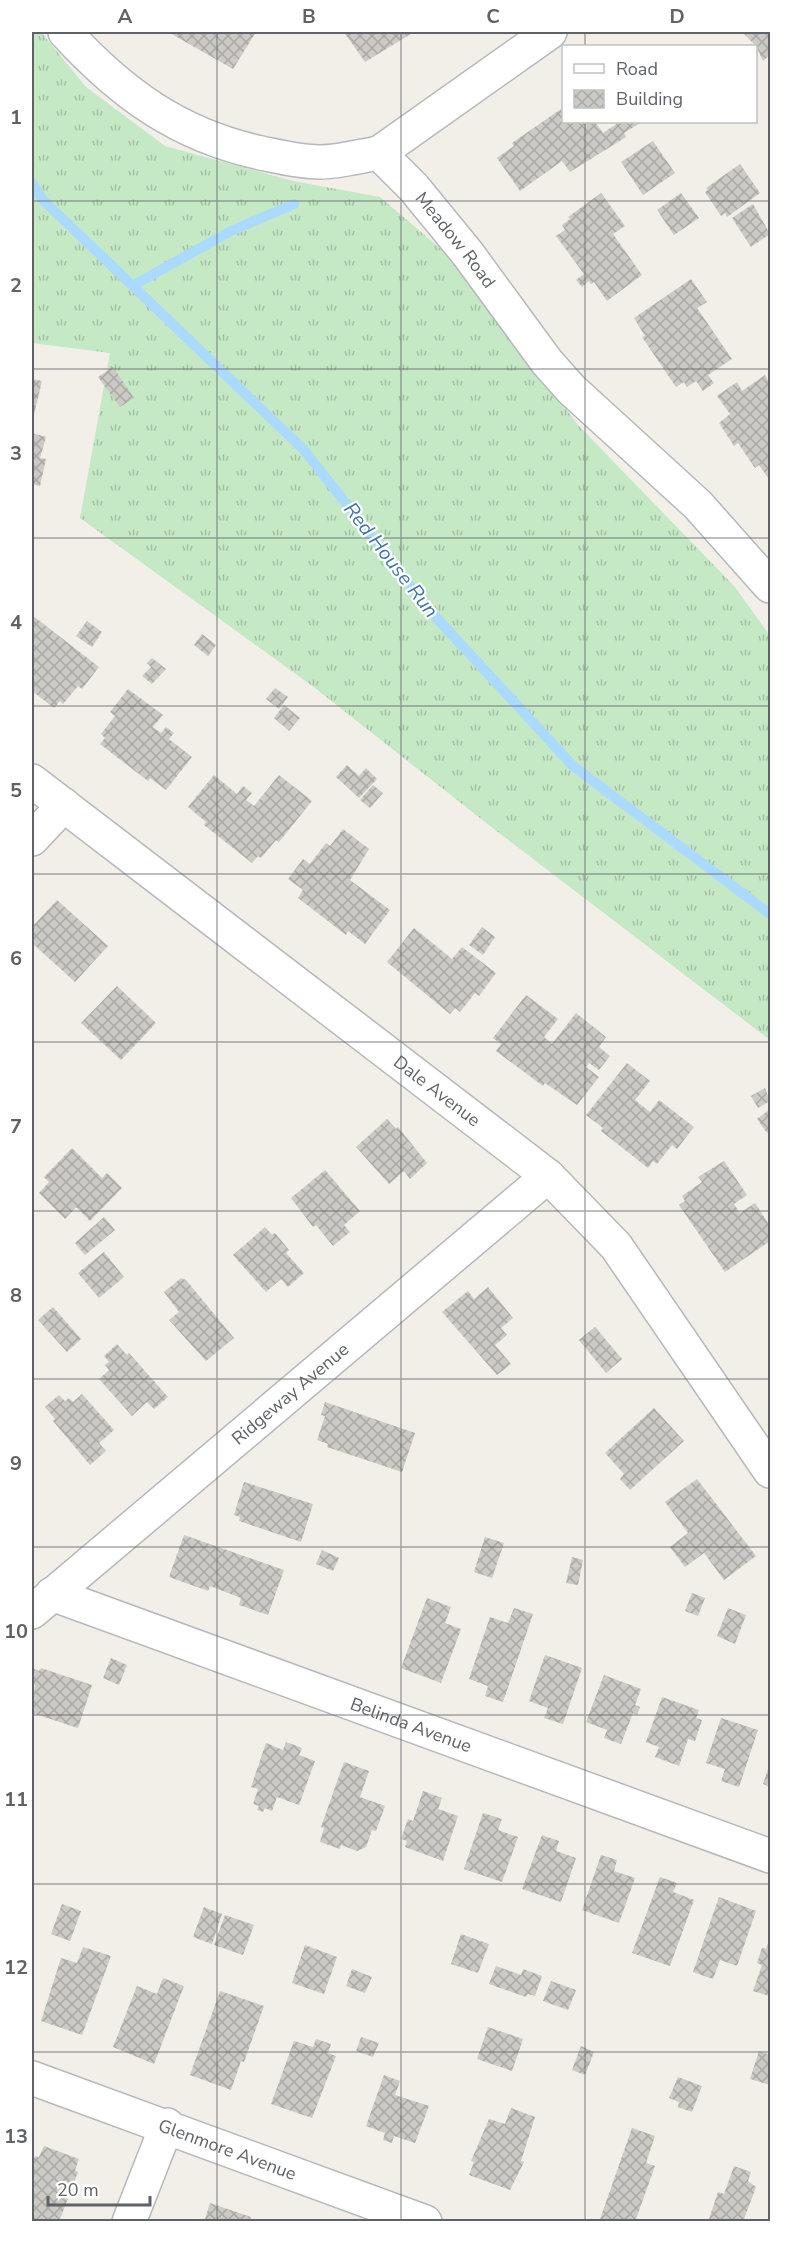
<svg xmlns="http://www.w3.org/2000/svg" width="802" height="2253" viewBox="0 0 802 2253" font-family="'Nunito Sans',sans-serif">
	<style>
		.grass { fill: url(#grass-tufts) }
		.lines { fill: none; stroke-linecap: round; stroke-linejoin: round }
		.stream { stroke: #aadaff; stroke-width: 10 }
		.building { fill: url(#building-cross-hatch) }
		.minor-casing { stroke: #b5b8bc; stroke-width: 36 }
		.minor { stroke: #fff; stroke-width: 33 }
		.grid { fill: none; stroke: #5f6368; stroke-width: 1.5; stroke-opacity: 0.55 }
		.labels { text-anchor: middle; dominant-baseline: central; stroke-width: 4.5; stroke-linejoin: round; paint-order: stroke }
		.street-label { font-size: 18px; fill: #5f6368; stroke: #fff }
		.water-label { font-size: 20px; font-style: italic; fill: #4174aa; stroke: #fff }
		.neatline { fill: none; stroke: #5f6368; stroke-width: 2 }
		.grid-label { font-size: 20px; text-anchor: middle; font-weight: bold; fill: #5f6368 }
	</style>
	<defs>
		<pattern id="grass-tufts" width="24" height="20" patternUnits="userSpaceOnUse" patternTransform="scale(1.5)"><rect width="24" height="20" fill="#c5e8c5"/><path d="M3 7l-1-3M5 7V3M7 7l1-3M15 17l-1-3M17 17v-4M19 17l1-3" fill="none" stroke="#a3c0a4"/></pattern>
		<pattern id="building-cross-hatch" width="8" height="8" patternUnits="userSpaceOnUse" patternTransform="scale(1.5)"><rect width="8" height="8" fill="#cccac5"/><path d="M0 0l8 8M0 8l8-8" fill="none" stroke="#a9a8a4"/></pattern>
	</defs>
	<rect width="100%" height="100%" fill="#f1efe8"/>
	<polygon class="grass" points="32,32 41,32 86,87 165,146 293,181 380,197 467,271 577,424 735,587 770,636 770,1040 490,826 315,688 80,518 110,353 32,343"/>
	<g class="lines">
		<g class="stream">
			<polyline points="32,183 42,199 304,450 432,613 573,766 770,914"/>
			<polyline points="134,285 231,231 294,204"/>
		</g>
	</g>
	<g class="building">
		<polygon points="168,32 256,32 233,69"/>
		<polygon points="344,32 414,32 365,62"/>
		<polygon points="742,32 770,32 770,55 763,61 756,46"/>
		<polygon points="561,109 564,122 595,122 603,133 618,123 617,122 640,123 624,133 626,137 570,172 562,161 520,191 497,158 514,146 512,143"/>
		<polygon points="653,141 675,173 643,195 621,162"/>
		<polygon points="740,164 760,193 727,217 725,213 721,216 705,192 708,190 706,188"/>
		<polygon points="601,193 625,226 613,234 642,275 607,301 594,282 591,284 589,281 582,287 576,280 584,274 556,236 565,230 562,225 570,219 568,217"/>
		<polygon points="681,193 699,218 674,235 657,210"/>
		<polygon points="753,204 770,234 751,247 732,218"/>
		<polygon points="691,279 707,302 697,308 732,359 708,375 714,383 703,391 696,381 687,387 684,382 676,387 642,337 645,336 634,318"/>
		<polygon points="113,367 134,398 120,407 98,377"/>
		<polygon points="765,375 770,384 770,481 759,465 755,468 738,443 734,446 719,423 730,414 717,396 737,382 742,391"/>
		<polygon points="32,379 42,381 32,423"/>
		<polygon points="32,433 46,437 40,458 46,459 40,486 32,484"/>
		<polygon points="32,615 99,667 82,689 78,686 63,704 60,701 54,708 32,691"/>
		<polygon points="87,621 102,632 92,647 76,636"/>
		<polygon points="202,634 216,645 208,656 194,645"/>
		<polygon points="152,658 166,669 152,684 142,676 151,667 147,663"/>
		<polygon points="275,688 288,697 279,709 266,699"/>
		<polygon points="128,689 163,715 153,727 161,733 166,727 174,733 169,739 192,757 166,790 150,778 148,781 100,744 105,738 101,734 115,716 110,712"/>
		<polygon points="284,705 300,718 289,731 274,718"/>
		<polygon points="347,765 359,776 366,768 377,779 359,798 336,777"/>
		<polygon points="214,775 237,794 243,786 252,793 246,800 254,806 279,775 312,801 279,842 276,840 261,858 258,856 252,863 204,825 206,822 188,807"/>
		<polygon points="373,785 383,793 370,808 360,800"/>
		<polygon points="343,829 369,849 350,880 390,910 365,944 348,931 346,935 298,898 303,890 288,879 303,859 310,864 326,843 330,846"/>
		<polygon points="57,900 108,946 75,982 32,943 32,927"/>
		<polygon points="482,927 495,937 483,955 469,945"/>
		<polygon points="414,928 452,959 462,947 496,973 479,996 475,993 460,1012 455,1008 450,1014 387,962"/>
		<polygon points="117,986 156,1023 121,1060 81,1023"/>
		<polygon points="526,995 558,1019 544,1037 552,1044 576,1013 606,1037 599,1047 610,1056 599,1070 589,1063 586,1067 599,1077 577,1105 545,1083 543,1086 496,1051 501,1044 493,1038"/>
		<polygon points="627,1063 650,1081 635,1100 650,1112 659,1100 694,1127 677,1149 672,1145 657,1164 653,1161 648,1168 601,1131 603,1128 586,1115"/>
		<polygon points="765,1088 770,1101 758,1108 751,1096"/>
		<polygon points="770,1109 770,1131 767,1133 757,1119"/>
		<polygon points="387,1119 396,1129 398,1127 427,1163 410,1179 404,1171 389,1184 356,1147"/>
		<polygon points="72,1148 102,1178 107,1173 122,1188 90,1221 76,1207 65,1219 39,1193 49,1182 44,1177"/>
		<polygon points="724,1161 747,1195 734,1204 740,1213 755,1203 770,1226 770,1241 725,1272 679,1205 685,1201 682,1196 702,1182 698,1177"/>
		<polygon points="325,1170 360,1211 344,1225 350,1232 333,1246 316,1225 313,1227 291,1198"/>
		<polygon points="104,1217 115,1230 85,1255 75,1243"/>
		<polygon points="265,1227 272,1235 275,1233 289,1250 286,1253 304,1273 288,1287 281,1279 266,1292 233,1255"/>
		<polygon points="104,1252 124,1277 99,1298 78,1273"/>
		<polygon points="181,1278 186,1280 234,1338 206,1361 169,1320 179,1312 164,1292"/>
		<polygon points="488,1287 513,1318 501,1328 507,1335 495,1345 511,1364 497,1375 442,1312 468,1291 474,1299"/>
		<polygon points="53,1307 81,1339 67,1352 38,1320"/>
		<polygon points="595,1327 622,1359 606,1373 579,1340"/>
		<polygon points="117,1344 127,1355 129,1353 168,1397 154,1409 147,1402 132,1416 99,1379 109,1370 105,1365 109,1362 104,1356"/>
		<polygon points="82,1394 114,1430 99,1443 106,1451 90,1465 53,1421 55,1419 45,1407 59,1395 65,1401 69,1398 73,1402"/>
		<polygon points="325,1402 415,1433 402,1472 327,1447 328,1444 317,1440 325,1416 321,1415"/>
		<polygon points="654,1408 684,1441 630,1490 620,1479 624,1474 605,1453"/>
		<polygon points="697,1479 756,1556 724,1580 704,1553 685,1567 670,1547 688,1533 665,1502"/>
		<polygon points="244,1482 313,1504 301,1542 239,1521 240,1517 234,1515"/>
		<polygon points="184,1535 284,1570 268,1615 239,1605 241,1598 210,1586 208,1591 169,1577"/>
		<polygon points="485,1537 504,1543 492,1578 474,1572"/>
		<polygon points="322,1550 339,1558 333,1571 316,1564"/>
		<polygon points="572,1557 583,1560 578,1585 566,1583"/>
		<polygon points="692,1593 705,1598 698,1616 685,1611"/>
		<polygon points="427,1598 451,1607 445,1623 461,1629 441,1683 401,1668"/>
		<polygon points="514,1608 533,1614 503,1702 485,1696 488,1686 469,1679 490,1617 508,1623"/>
		<polygon points="728,1608 746,1615 735,1644 717,1636"/>
		<polygon points="545,1655 582,1668 563,1724 544,1718 548,1708 529,1701"/>
		<polygon points="111,1658 127,1665 119,1685 103,1678"/>
		<polygon points="32,1668 39,1671 41,1668 92,1685 78,1728 32,1713 35,1685 32,1683"/>
		<polygon points="604,1675 641,1689 635,1705 640,1707 637,1715 633,1713 621,1744 604,1738 607,1730 586,1722"/>
		<polygon points="662,1697 699,1710 696,1718 702,1720 695,1741 688,1739 679,1766 655,1757 659,1747 646,1742"/>
		<polygon points="721,1718 758,1730 739,1787 721,1781 725,1769 706,1763"/>
		<polygon points="286,1742 302,1748 299,1755 315,1761 299,1805 277,1797 272,1811 265,1808 263,1812 257,1810 259,1806 253,1804 258,1789 251,1787 266,1743 283,1750"/>
		<polygon points="344,1762 369,1771 360,1797 385,1806 376,1831 372,1830 366,1847 357,1851 341,1845 340,1849 320,1842 324,1828 321,1827"/>
		<polygon points="770,1763 770,1787 763,1784"/>
		<polygon points="423,1791 442,1798 438,1809 458,1816 443,1861 405,1847 407,1841 401,1839 408,1819 413,1821"/>
		<polygon points="483,1813 502,1819 498,1830 518,1837 502,1882 464,1869"/>
		<polygon points="542,1835 559,1841 556,1851 576,1858 561,1902 522,1889"/>
		<polygon points="601,1855 617,1860 614,1871 635,1878 619,1923 582,1910"/>
		<polygon points="660,1877 677,1883 673,1892 694,1900 670,1966 632,1953"/>
		<polygon points="719,1897 756,1911 737,1966 720,1960 713,1979 693,1972"/>
		<polygon points="62,1904 81,1911 70,1941 51,1934"/>
		<polygon points="204,1907 222,1914 212,1944 193,1937"/>
		<polygon points="225,1915 254,1925 243,1955 214,1945"/>
		<polygon points="461,1934 489,1944 478,1973 451,1964"/>
		<polygon points="770,1938 770,1996 753,1991 762,1965 757,1963 762,1948 766,1949"/>
		<polygon points="305,1945 337,1957 324,1994 292,1983"/>
		<polygon points="83,1947 111,1956 82,2035 41,2021 61,1958 77,1963"/>
		<polygon points="496,1966 521,1975 523,1969 542,1976 535,1996 528,1994 526,1997 489,1984"/>
		<polygon points="352,1969 372,1977 365,1993 346,1986"/>
		<polygon points="163,1978 184,1986 154,2064 113,2047 137,1986 157,1994"/>
		<polygon points="551,1981 576,1990 568,2010 543,2001"/>
		<polygon points="220,1991 264,2006 244,2062 241,2061 231,2090 190,2075"/>
		<polygon points="488,2027 523,2039 512,2071 477,2059"/>
		<polygon points="361,2037 379,2043 373,2057 356,2051"/>
		<polygon points="316,2039 331,2044 328,2053 336,2056 312,2118 271,2104 294,2041 313,2047"/>
		<polygon points="581,2046 594,2052 585,2075 572,2070"/>
		<polygon points="759,2051 770,2055 770,2085 750,2079"/>
		<polygon points="384,2075 400,2081 395,2095 429,2106 415,2143 394,2136 392,2143 383,2140 385,2133 366,2126"/>
		<polygon points="678,2077 702,2086 692,2112 678,2107 679,2102 669,2098"/>
		<polygon points="511,2108 535,2117 521,2161 524,2162 510,2190 469,2175 474,2162 471,2161 489,2119 505,2124"/>
		<polygon points="632,2128 655,2136 646,2163 655,2166 635,2222 606,2222 600,2219"/>
		<polygon points="44,2146 79,2159 75,2170 78,2172 59,2222 32,2222 32,2165 35,2156 39,2157"/>
		<polygon points="734,2166 751,2172 748,2181 756,2187 743,2222 708,2222 718,2192 724,2194"/>
		<polygon points="210,2203 251,2217 249,2222 204,2222"/>
	</g>
	<g class="lines">
		<g class="minor-casing">
			<g id="minor">
				<path id="s1" d="M65,32C121,93 178,135 261,153C280,157 300,162 320,162C339,162 360,156 379,153L414,188L468,254L547,362L571,389L698,505L770,586"/>
				<polyline points="379,153 550,32"/>
				<path id="s2" d="M32,781L548,1176L616,1246L770,1471"/>
				<polyline points="32,839 64,805"/>
				<path id="s3" d="M52,1594L770,1856"/>
				<path id="s4" d="M32,1612L548,1176"/>
				<path id="s5" d="M32,2078L425,2222"/>
				<polyline points="129,2222 167,2125"/>
			</g>
		</g>
		<use href="#minor" class="minor"/>
	</g>
	<path class="grid" d="M217,32V2222M401,32V2222M585,32V46M585,122V2222M32,201H770M32,369H770M32,538H770M32,706H770M32,874H770M32,1042H770M32,1211H770M32,1379H770M32,1547H770M32,1715H770M32,1884H770M32,2052H770"/>
	<g class="labels">
		<g class="street-label">
			<text stroke="none"><textPath href="#s1" startOffset="470">Meadow Road</textPath></text>
			<text stroke="none"><textPath href="#s2" startOffset="510">Dale Avenue</textPath></text>
			<text stroke="none"><textPath href="#s4" startOffset="338">Ridgeway Avenue</textPath></text>
			<text stroke="none"><textPath href="#s3" startOffset="382">Belinda Avenue</textPath></text>
			<text stroke="none"><textPath href="#s5" startOffset="208">Glenmore Avenue</textPath></text>
		</g>
		<g class="water-label">
			<text transform="translate(391 560) rotate(52)">Red House Run</text>
		</g>
	</g>
	<rect width="802" height="2253" fill="none" stroke="#ffffff" stroke-width="66"/>
	<rect x="562" y="45" width="195" height="78" fill="#ffffff" stroke="#bfc1c3" stroke-width="1.5"/>
	<rect x="574" y="64" width="30" height="9" fill="#ffffff" stroke="#bfc1c3" stroke-width="1.5"/>
	<text x="616" y="75" font-size="18" fill="#5f6368">Road</text>
	<rect x="574" y="90" width="30" height="18" fill="url(#building-cross-hatch)" stroke="#bfc1c3" stroke-width="1.5"/>
	<text x="616" y="105" font-size="18" fill="#5f6368">Building</text>
	<path d="M48 2196v9h102v-9" fill="none" stroke="#5f6368" stroke-width="3"/>
	<text x="57" y="2196" font-size="18" fill="#5f6368" stroke="#ffffff" stroke-width="4.5" paint-order="stroke">20 m</text>
	<rect x="33" y="33" width="736" height="2187" class="neatline"/>
	<g class="grid-label">
		<text x="125" y="23">A</text>
		<text x="309" y="23">B</text>
		<text x="493" y="23">C</text>
		<text x="677" y="23">D</text>
		<text x="16" y="124">1</text>
		<text x="16" y="292">2</text>
		<text x="16" y="460">3</text>
		<text x="16" y="629">4</text>
		<text x="16" y="797">5</text>
		<text x="16" y="965">6</text>
		<text x="16" y="1133">7</text>
		<text x="16" y="1302">8</text>
		<text x="16" y="1470">9</text>
		<text x="16" y="1638">10</text>
		<text x="16" y="1806">11</text>
		<text x="16" y="1974">12</text>
		<text x="16" y="2143">13</text>
	</g>
</svg>
